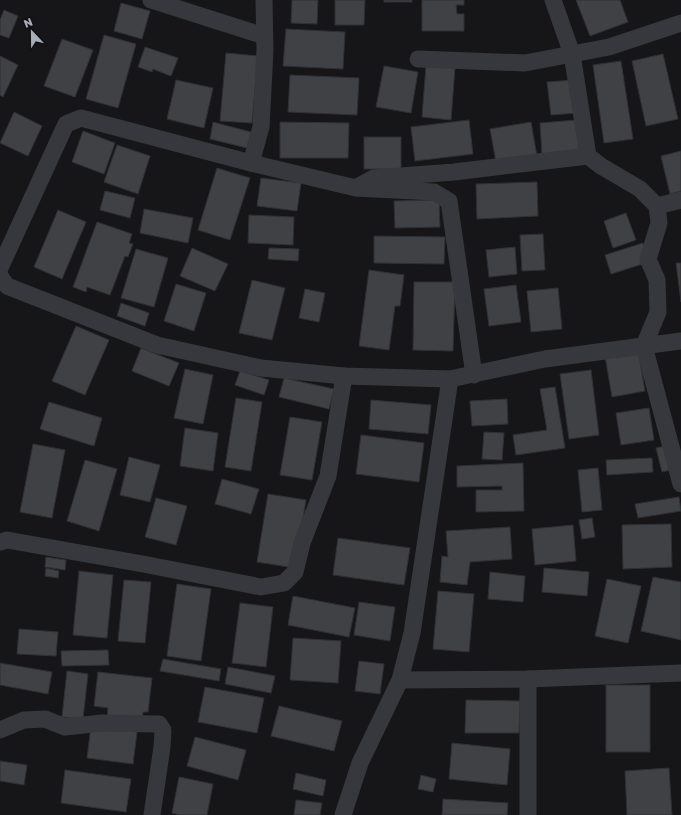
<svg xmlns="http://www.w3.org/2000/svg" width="681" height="815" viewBox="0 0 681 815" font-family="'Golos Text',sans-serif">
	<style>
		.building { fill: #404145; stroke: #303034 }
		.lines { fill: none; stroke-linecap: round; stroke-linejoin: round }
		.minor { stroke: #37383d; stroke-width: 17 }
	</style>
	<rect width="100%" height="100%" fill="#161618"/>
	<g class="building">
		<polygon points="292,0 318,0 317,24 291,23"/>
		<polygon points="335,0 365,0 364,25 335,25"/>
		<rect x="384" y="0" width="28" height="2"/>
		<polygon points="422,0 464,0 464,5 456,5 457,14 464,14 464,31 422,31"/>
		<polygon points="576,0 620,0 628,22 590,36"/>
		<polygon points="121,3 150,11 142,39 114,31"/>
		<polygon points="4,10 18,16 9,38 0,35 0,20"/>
		<polygon points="286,29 345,32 343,69 283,66"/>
		<polygon points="104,35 136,44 118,108 86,99"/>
		<polygon points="62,39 93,50 75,97 44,86"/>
		<polygon points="145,47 178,58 171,76 153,69 152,72 138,67"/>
		<polygon points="226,53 258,56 252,123 220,121"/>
		<polygon points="663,54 678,119 646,126 632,61"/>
		<polygon points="0,56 18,65 3,97 0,95"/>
		<polygon points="621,61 633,139 604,143 593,65"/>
		<polygon points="384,66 418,72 411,113 376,107"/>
		<polygon points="426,66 455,68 451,120 422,117"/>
		<polygon points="290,75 359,78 357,115 288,112"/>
		<polygon points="176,80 213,88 204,128 167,119"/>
		<polygon points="574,80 577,113 551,115 547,82"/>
		<polygon points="14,112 42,126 28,156 0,143"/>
		<polygon points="469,120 473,154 415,161 411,127"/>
		<polygon points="577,120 580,153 542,155 540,123"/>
		<polygon points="213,122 251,132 247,148 210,139"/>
		<polygon points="280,122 349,123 348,158 280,158"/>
		<polygon points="531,122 537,156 496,162 490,129"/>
		<polygon points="83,131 115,143 104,174 72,162"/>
		<rect x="364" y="137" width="37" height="32"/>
		<polygon points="117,145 150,156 138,194 104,182"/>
		<polygon points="681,151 681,191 670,194 661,156"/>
		<polygon points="217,168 250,178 230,240 198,230"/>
		<polygon points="261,178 301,183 297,211 257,206"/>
		<polygon points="537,182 538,216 477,219 476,184"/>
		<polygon points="105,191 135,198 130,218 100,210"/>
		<polygon points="439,200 440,227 395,228 394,201"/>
		<polygon points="144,209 193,218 188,243 140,233"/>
		<polygon points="58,210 86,222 62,279 34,267"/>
		<polygon points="626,213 636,240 613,248 604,221"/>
		<polygon points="249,215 294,217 293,245 248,243"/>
		<polygon points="97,222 132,234 129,243 133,244 128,257 125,256 110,295 87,287 86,292 73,287"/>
		<polygon points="543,234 545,270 522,271 520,235"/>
		<polygon points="374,236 445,237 444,264 374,263"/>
		<polygon points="643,243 649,262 611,274 605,255"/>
		<polygon points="515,247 517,274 489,277 486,250"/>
		<polygon points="192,248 228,264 215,291 180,276"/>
		<polygon points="269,248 299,249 298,261 268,259"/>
		<polygon points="136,249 168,258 154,307 121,298"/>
		<polygon points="676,263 681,263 681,302"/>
		<polygon points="369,270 404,275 400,306 395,306 389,350 359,346"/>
		<polygon points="252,280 285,288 272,340 239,333"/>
		<polygon points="414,282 455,282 453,351 413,350"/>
		<polygon points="176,284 206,293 194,331 164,321"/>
		<polygon points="516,285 521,322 489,326 484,289"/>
		<polygon points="558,288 562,329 531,332 527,291"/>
		<polygon points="305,289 325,293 319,322 299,318"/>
		<polygon points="121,303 149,313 145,326 117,316"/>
		<polygon points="76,326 109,340 85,395 52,381"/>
		<polygon points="141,348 179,363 169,386 132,371"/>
		<polygon points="638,350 645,391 612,397 605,356"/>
		<polygon points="185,369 213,375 203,424 174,418"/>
		<polygon points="591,370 599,435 569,439 560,374"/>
		<polygon points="240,371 269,380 264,395 235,385"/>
		<polygon points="284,378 334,389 329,409 279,397"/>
		<polygon points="555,387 565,448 516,455 513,435 547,430 540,389"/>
		<polygon points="236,398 262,402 251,471 225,467"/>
		<polygon points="507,399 508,424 472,426 470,401"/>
		<polygon points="371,400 431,405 428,434 369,429"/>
		<polygon points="49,402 102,418 94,446 40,429"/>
		<polygon points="649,408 654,440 621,445 616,413"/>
		<polygon points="290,417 322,422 312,480 280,475"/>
		<polygon points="185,428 218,433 213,471 180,466"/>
		<polygon points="484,432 504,433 502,460 482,459"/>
		<polygon points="361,435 424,443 419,482 356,474"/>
		<polygon points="33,444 65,450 52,518 20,512"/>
		<polygon points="670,445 675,469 662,472 656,448"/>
		<polygon points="129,457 160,465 150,502 120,495"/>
		<polygon points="652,458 653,472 607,475 606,460"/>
		<polygon points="85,460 117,469 99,531 67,521"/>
		<polygon points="523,463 524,511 476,512 476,490 502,490 502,486 457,487 457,466"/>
		<polygon points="598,468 602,510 582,512 578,470"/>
		<polygon points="222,479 259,489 251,514 215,504"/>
		<polygon points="268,494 306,500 295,568 257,562"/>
		<polygon points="679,497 681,511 638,518 635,504"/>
		<polygon points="156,498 187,506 176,545 145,537"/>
		<polygon points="592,518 595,537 582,539 579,520"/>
		<polygon points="671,524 672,567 623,569 622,525"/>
		<polygon points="573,525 576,561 535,565 532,529"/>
		<polygon points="510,527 512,559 470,562 467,585 440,582 442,556 448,557 446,531"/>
		<polygon points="338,538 410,548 404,585 333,575"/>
		<polygon points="46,557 66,560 65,570 45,567"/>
		<polygon points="46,568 59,571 58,578 45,576"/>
		<polygon points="544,568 589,572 587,596 542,592"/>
		<polygon points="79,571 113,575 107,638 73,635"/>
		<polygon points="490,572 525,576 523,602 488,599"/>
		<polygon points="653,577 681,582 681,640 641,631"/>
		<polygon points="607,579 641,586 628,643 595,636"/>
		<polygon points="124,580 151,582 145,643 118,641"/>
		<polygon points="177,584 211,589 201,661 167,656"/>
		<polygon points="438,591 474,594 469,652 433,649"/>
		<polygon points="293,596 355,608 349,637 288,625"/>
		<polygon points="359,602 395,607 390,641 354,635"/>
		<polygon points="240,603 273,607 266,667 232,663"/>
		<polygon points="19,629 58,632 56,656 17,654"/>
		<polygon points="293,638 341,641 338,683 290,680"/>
		<polygon points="108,650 109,665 62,666 61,651"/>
		<polygon points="163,659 221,669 219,681 160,671"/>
		<polygon points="359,661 384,664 380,694 355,691"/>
		<polygon points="0,663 52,672 48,694 0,685"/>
		<polygon points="228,667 275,676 271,693 225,684"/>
		<polygon points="67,671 88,674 83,719 62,717"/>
		<polygon points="98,672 152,678 148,712 143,712 142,723 107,719 108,708 94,706"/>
		<rect x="606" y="685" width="44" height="67"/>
		<polygon points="205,687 264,698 257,733 198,722"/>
		<polygon points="466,700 520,701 519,733 465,733"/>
		<polygon points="279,706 342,721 334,751 271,736"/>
		<polygon points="91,726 137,732 133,764 87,758"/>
		<polygon points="195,737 246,750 238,780 187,766"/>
		<polygon points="452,743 510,749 507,785 449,779"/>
		<polygon points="0,761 27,765 24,785 0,781"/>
		<polygon points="669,768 672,815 627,815 625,771"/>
		<polygon points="65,770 131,779 126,812 61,803"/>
		<polygon points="296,773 326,780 323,796 293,789"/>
		<polygon points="421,775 436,779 433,792 418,789"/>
		<polygon points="179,777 213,784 207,815 180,815 172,813"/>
		<polygon points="443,799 508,803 507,815 442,815"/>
		<polygon points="296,800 322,803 320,815 294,815"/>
	</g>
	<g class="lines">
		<g class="minor">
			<polyline points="151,0 264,36"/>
			<polyline points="553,0 572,54 588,156 601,166 640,189 657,206 659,223 648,259 657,280 658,312 644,346 681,484"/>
			<polyline points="418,59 525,63 609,47 681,23"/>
			<polyline points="251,163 261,127 265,50 264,0"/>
			<polyline points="359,186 374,178 454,172 588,156"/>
			<polyline points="657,206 681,200"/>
			<polyline points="0,268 66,124 81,118 251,163 356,188 434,192 449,201 474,375"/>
			<polyline points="0,276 7,286 157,345 261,368 344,376 450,379 545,359 681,341"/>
			<polyline points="0,542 7,540 143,564 261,587 284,583 295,572 302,543 328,476 344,376"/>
			<polyline points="528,679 528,815"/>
			<polyline points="400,680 528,679 681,673"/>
			<polyline points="0,730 24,720 45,719 65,727 102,723 159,724 163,730 162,747 152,815"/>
			<polyline points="343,815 360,763 400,680 412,633 450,379"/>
		</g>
	</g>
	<g transform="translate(32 32) rotate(338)" stroke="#111113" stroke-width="3" paint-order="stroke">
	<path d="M0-3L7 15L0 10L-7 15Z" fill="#a8adb8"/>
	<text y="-6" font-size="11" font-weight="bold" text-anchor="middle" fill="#a8adb8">N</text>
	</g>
</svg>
